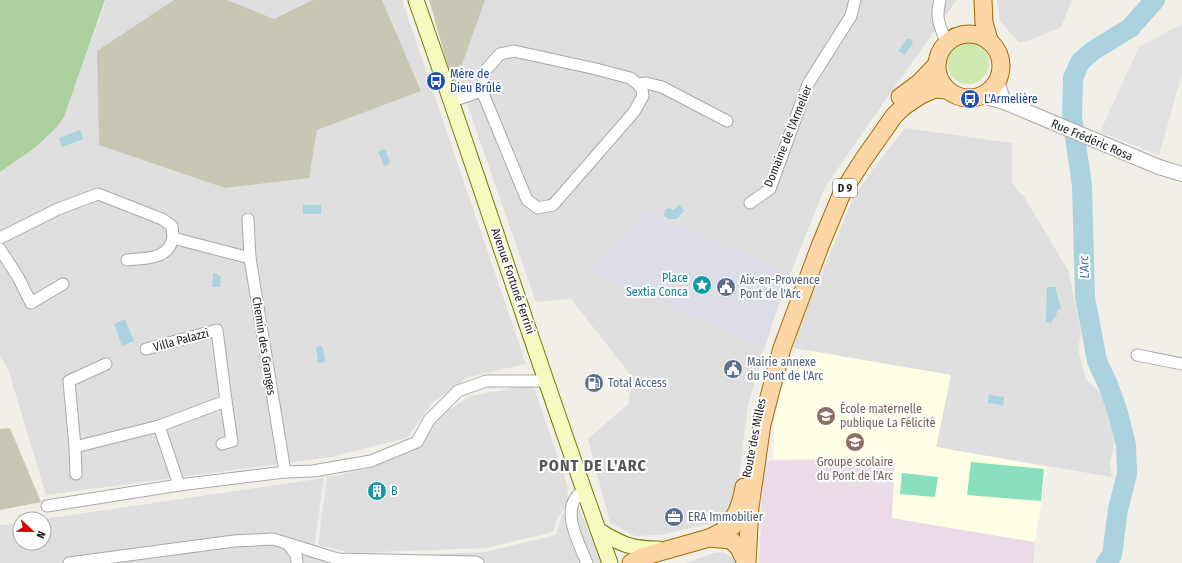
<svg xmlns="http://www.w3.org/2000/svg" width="1182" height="563" viewBox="0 0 1182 563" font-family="'Fira Sans Condensed',sans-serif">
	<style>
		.residential { fill: #e0dfdf }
		.industrial { fill: #ebdbe8 }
		.education { fill: #ffffe5 }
		.construction { fill: #c7c7b4 }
		.grass { fill: #cdebb0 }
		.forest { fill: #add19e }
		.pitch { fill: #88e0be }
		.parking { fill: #e2e2e2 }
		.plaza { fill: #dddde8 }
		.water { fill: #aad3df }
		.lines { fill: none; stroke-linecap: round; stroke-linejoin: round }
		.river { stroke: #aad3df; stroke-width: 20 }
		.minor-casing { stroke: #a9a9a9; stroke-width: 13 }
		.tertiary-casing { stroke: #a9a9a9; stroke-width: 16 }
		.secondary-casing { stroke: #707d05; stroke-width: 17 }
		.primary-casing { stroke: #a06b00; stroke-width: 19 }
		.minor { stroke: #fff; stroke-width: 11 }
		.tertiary { stroke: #fff; stroke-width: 14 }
		.secondary { stroke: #f7fabf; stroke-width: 15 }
		.primary { stroke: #fcd6a4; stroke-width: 17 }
		.labels { text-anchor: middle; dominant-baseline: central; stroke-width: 4; stroke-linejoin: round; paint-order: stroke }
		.shield { fill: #fff; stroke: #646464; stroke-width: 1 }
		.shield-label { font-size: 11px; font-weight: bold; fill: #222 }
		.transit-label { font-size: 12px; fill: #164399; stroke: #fff; text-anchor: start }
		.street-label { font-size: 12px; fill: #222; stroke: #fff }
		.culture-label { font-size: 12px; fill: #0d838f; stroke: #fff; text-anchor: end }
		.service-label { font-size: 12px; fill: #4e5e75; stroke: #fff; text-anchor: start }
		.education-label { font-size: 12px; fill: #785e54; stroke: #fff; text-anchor: start }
		.water-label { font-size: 13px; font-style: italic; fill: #4a7aab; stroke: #fff }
		.district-label { font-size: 16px; font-weight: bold; letter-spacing: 1px; fill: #555; stroke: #fff }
	</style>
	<rect width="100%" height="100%" fill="#f2efe9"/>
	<g class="residential">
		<polygon points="106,0 402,0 526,364 468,377 433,402 407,438 331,457 46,495 8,369 0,356 0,172 36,147 57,127 64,117"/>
		<polygon points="431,0 957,0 882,105 825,187 781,297 758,369 748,406 736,500 725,518 713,523 660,535 635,536 610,523 588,439 628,404 633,378 571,299 536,302"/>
		<polygon points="997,0 1072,0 1061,27 1036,38 1019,43 1000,21"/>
		<polygon points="905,128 1012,143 1012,182 1018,191 1023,195 1069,272 1081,334 1078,349 1086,379 1104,396 1115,434 1114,446 1110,465 1112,477 936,447 951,375 793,348 799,326 853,199 873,169"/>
		<polygon points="533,384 568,487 567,505 557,519 553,532 486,548 352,553 318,545 327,477 371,468 420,446 432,421 470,396"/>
		<polygon points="324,478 314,548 352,556 402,556 485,552 556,535 561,517 575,499 602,563 0,563 0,525 20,523 20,543 44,543 44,519"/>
		<polygon points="723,552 735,559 736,563 686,563 714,553"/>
	</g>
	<polygon class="industrial" points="895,459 892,518 1035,542 1033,563 759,563 764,461"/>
	<polygon class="education" points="810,351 951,375 936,447 1047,467 1035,542 892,518 895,459 773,459 774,422 781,390 792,356 809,359"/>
	<g class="construction">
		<polygon points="174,0 227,0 274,19 313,0 382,0 421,91 317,130 309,178 225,188 99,145 97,51"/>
		<polygon points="429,0 485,0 454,87"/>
		<polygon points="10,428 41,502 0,510 0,429"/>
	</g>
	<circle class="grass" cx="968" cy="63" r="21"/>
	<polygon class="forest" points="0,0 105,0 64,117 57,127 36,147 0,172"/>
	<g class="pitch">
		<polygon points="971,462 1044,469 1041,501 967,495"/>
		<polygon points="902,473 938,477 935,497 900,494"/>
	</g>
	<polygon class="parking" points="1182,24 1182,74 1159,155 1100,132 1139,47"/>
	<polygon class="plaza" points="645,211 789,273 763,347 589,272"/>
	<g class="water">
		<polygon points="907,39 911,39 913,43 905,55 898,51"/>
		<polygon points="80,130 83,139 62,147 59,138"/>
		<polygon points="385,149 390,162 385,167 378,152"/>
		<rect x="303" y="205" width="18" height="9"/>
		<polygon points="680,205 684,211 677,219 669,219 663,215 666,209 670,208 673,210"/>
		<polygon points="213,273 218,274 218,276 221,276 220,287 212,287"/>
		<polygon points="1047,287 1055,287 1061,308 1057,311 1056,316 1051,323 1046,322"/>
		<polygon points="125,319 134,341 122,346 114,324"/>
		<polygon points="319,345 323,347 325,362 318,363 316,348"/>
		<polygon points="989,395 1004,397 1003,405 988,403"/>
	</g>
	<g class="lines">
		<polyline class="river" points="1106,563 1112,555 1118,509 1127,474 1126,445 1118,413 1109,387 1097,361 1085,297 1082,185 1072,117 1073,78 1080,62 1094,50 1130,28 1155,0"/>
		<g class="minor-casing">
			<g id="minor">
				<path d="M940,0C935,20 940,24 946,43"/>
				<polygon points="514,51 596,69 630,78 638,84 642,90 643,96 634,112 553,205 538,208 527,200 482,91 485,71 500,54"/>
				<polyline points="638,84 646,83 662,87 727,121"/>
				<polyline points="452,101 482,91"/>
				<polyline points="750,203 770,189 808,84 851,16 855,0"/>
				<polyline points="248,219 250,258 285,472"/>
				<polyline points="0,238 58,209 98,194 162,219 172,226 173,238 250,258"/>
				<polyline points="0,249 18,277 31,303 63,284"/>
				<path d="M127,260C146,258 168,260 173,238"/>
				<polyline points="146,349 217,330 226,401 159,426"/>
				<polyline points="1137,355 1182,364"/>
				<polyline points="106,364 69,381 75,447 159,426 179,485"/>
				<polyline points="222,444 232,441 226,401"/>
				<polyline points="75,447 76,474"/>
				<path d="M583,491C558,507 579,543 587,563"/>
				<polyline points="47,506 179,485 285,472 313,471 371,461 417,442 429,420 458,391 486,381 546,381"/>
				<polyline points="288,544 296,555 297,563"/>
				<polyline points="69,563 234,541 273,539 338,559 475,562 478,563"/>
			</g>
		</g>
		<g class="tertiary-casing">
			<g id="tertiary">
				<polyline points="997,82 1004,102"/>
				<polyline points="982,96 1004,102 1159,167 1182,174"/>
			</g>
		</g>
		<g class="secondary-casing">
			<g id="secondary">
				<path d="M416,0C482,187 542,376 610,563"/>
				<path d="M598,530C620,544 632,549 658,549"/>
			</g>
		</g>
		<g class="primary-casing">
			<g id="primary">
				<polyline points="983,0 984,23 989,40"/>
				<circle cx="969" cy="66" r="32"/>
				<polyline points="900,97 919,83 936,65"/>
				<path d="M723,531C736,517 741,506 744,487"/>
				<polyline points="709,538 731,540 739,548 746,563"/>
				<polyline points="631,563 642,557 709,538 733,526"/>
				<polyline points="747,563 750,507 762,424 782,348 820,246 842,193 863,160 894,116 903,107 921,95 935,89 947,90"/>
			</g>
		</g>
		<use href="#minor" class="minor"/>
		<use href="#tertiary" class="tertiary"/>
		<use href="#secondary" class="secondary"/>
		<use href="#primary" class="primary"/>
	</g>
	<defs>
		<g id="bus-disc" transform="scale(1)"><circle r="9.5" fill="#1a4fb4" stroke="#fff"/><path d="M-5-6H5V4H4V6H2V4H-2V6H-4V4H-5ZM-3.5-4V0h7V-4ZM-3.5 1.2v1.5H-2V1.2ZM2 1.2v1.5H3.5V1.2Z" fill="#fff"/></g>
		<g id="sight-disc" transform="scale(1)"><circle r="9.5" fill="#0f9aa8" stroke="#fff"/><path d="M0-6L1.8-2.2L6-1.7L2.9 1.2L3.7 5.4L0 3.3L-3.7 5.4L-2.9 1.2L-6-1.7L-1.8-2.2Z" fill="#fff"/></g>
		<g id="civic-disc" transform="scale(1)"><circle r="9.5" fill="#5c6f8a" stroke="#fff"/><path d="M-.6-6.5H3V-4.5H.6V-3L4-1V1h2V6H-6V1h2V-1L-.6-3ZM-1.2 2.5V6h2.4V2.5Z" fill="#fff"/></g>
		<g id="fuel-disc" transform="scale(1)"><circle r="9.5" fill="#5c6f8a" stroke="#fff"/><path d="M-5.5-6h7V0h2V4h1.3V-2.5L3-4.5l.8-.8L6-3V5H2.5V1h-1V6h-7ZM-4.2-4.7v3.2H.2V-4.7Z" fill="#fff"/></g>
		<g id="school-disc" transform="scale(1)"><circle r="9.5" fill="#8d6e63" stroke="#fff"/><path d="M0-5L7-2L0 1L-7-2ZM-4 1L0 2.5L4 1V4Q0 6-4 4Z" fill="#fff"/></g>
		<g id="building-disc" transform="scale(1)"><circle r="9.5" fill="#0f9aa8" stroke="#fff"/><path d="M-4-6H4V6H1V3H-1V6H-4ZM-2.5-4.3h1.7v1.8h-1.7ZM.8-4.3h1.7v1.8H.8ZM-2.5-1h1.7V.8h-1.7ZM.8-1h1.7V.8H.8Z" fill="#fff"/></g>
		<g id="office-disc" transform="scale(1)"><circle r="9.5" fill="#5c6f8a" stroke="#fff"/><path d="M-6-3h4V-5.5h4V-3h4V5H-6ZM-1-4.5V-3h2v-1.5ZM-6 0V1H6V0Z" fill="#fff"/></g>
	</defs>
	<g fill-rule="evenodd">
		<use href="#bus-disc" x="436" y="81"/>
		<use href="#bus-disc" x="970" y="99"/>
		<use href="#sight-disc" x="702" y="285"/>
		<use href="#civic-disc" x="726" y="287"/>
		<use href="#civic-disc" x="733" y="369"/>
		<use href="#fuel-disc" x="594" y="383"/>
		<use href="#school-disc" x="826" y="416"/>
		<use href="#school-disc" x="855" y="442"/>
		<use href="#building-disc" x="377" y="491"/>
		<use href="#office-disc" x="674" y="517"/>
	</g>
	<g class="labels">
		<rect class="shield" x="833" y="179" width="24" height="18" rx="3"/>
		<g class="shield-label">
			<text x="845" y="188">D 9</text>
		</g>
		<g class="transit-label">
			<text x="450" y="74">Mère de<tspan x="450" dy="14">Dieu Brûlé</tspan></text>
			<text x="984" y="99">L'Armelière</text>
		</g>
		<g class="street-label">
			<text transform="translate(788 136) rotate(-68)">Domaine de l'Armelier</text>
			<text transform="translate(1092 140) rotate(23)">Rue Frédéric Rosa</text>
			<text transform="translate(513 281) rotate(71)">Avenue Fortuné Ferrini</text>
			<text transform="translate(181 340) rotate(-15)">Villa Palazzi</text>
			<text transform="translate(264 346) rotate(81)">Chemin des Granges</text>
			<text transform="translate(754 438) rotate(-79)">Route des Milles</text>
		</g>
		<g class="culture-label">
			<text x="688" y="278">Place<tspan x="688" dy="14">Sextia Conca</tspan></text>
			<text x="391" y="491" text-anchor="start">B</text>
		</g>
		<g class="service-label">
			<text x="740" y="280">Aix-en-Provence<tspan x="740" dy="14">Pont de l'Arc</tspan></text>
			<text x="747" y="362">Mairie annexe<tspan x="747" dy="14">du Pont de l'Arc</tspan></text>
			<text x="608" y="383">Total Access</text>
			<text x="688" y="517">ERA Immobilier</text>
		</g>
		<g class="education-label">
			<text x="840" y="409">École maternelle<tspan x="840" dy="14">publique La Félicité</tspan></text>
			<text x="855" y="462" text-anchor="middle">Groupe scolaire<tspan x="855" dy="14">du Pont de l'Arc</tspan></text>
		</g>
		<g class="water-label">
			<text transform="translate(1084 267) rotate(-92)">L'Arc</text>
		</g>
		<g class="district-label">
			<text x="593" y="465">PONT DE L'ARC</text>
		</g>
	</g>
	<g transform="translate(32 531) rotate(112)"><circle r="19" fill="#ffffff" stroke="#a7a7a7"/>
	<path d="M0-3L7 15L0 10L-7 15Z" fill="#d40000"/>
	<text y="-6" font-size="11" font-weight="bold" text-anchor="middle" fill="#222222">N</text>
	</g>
</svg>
